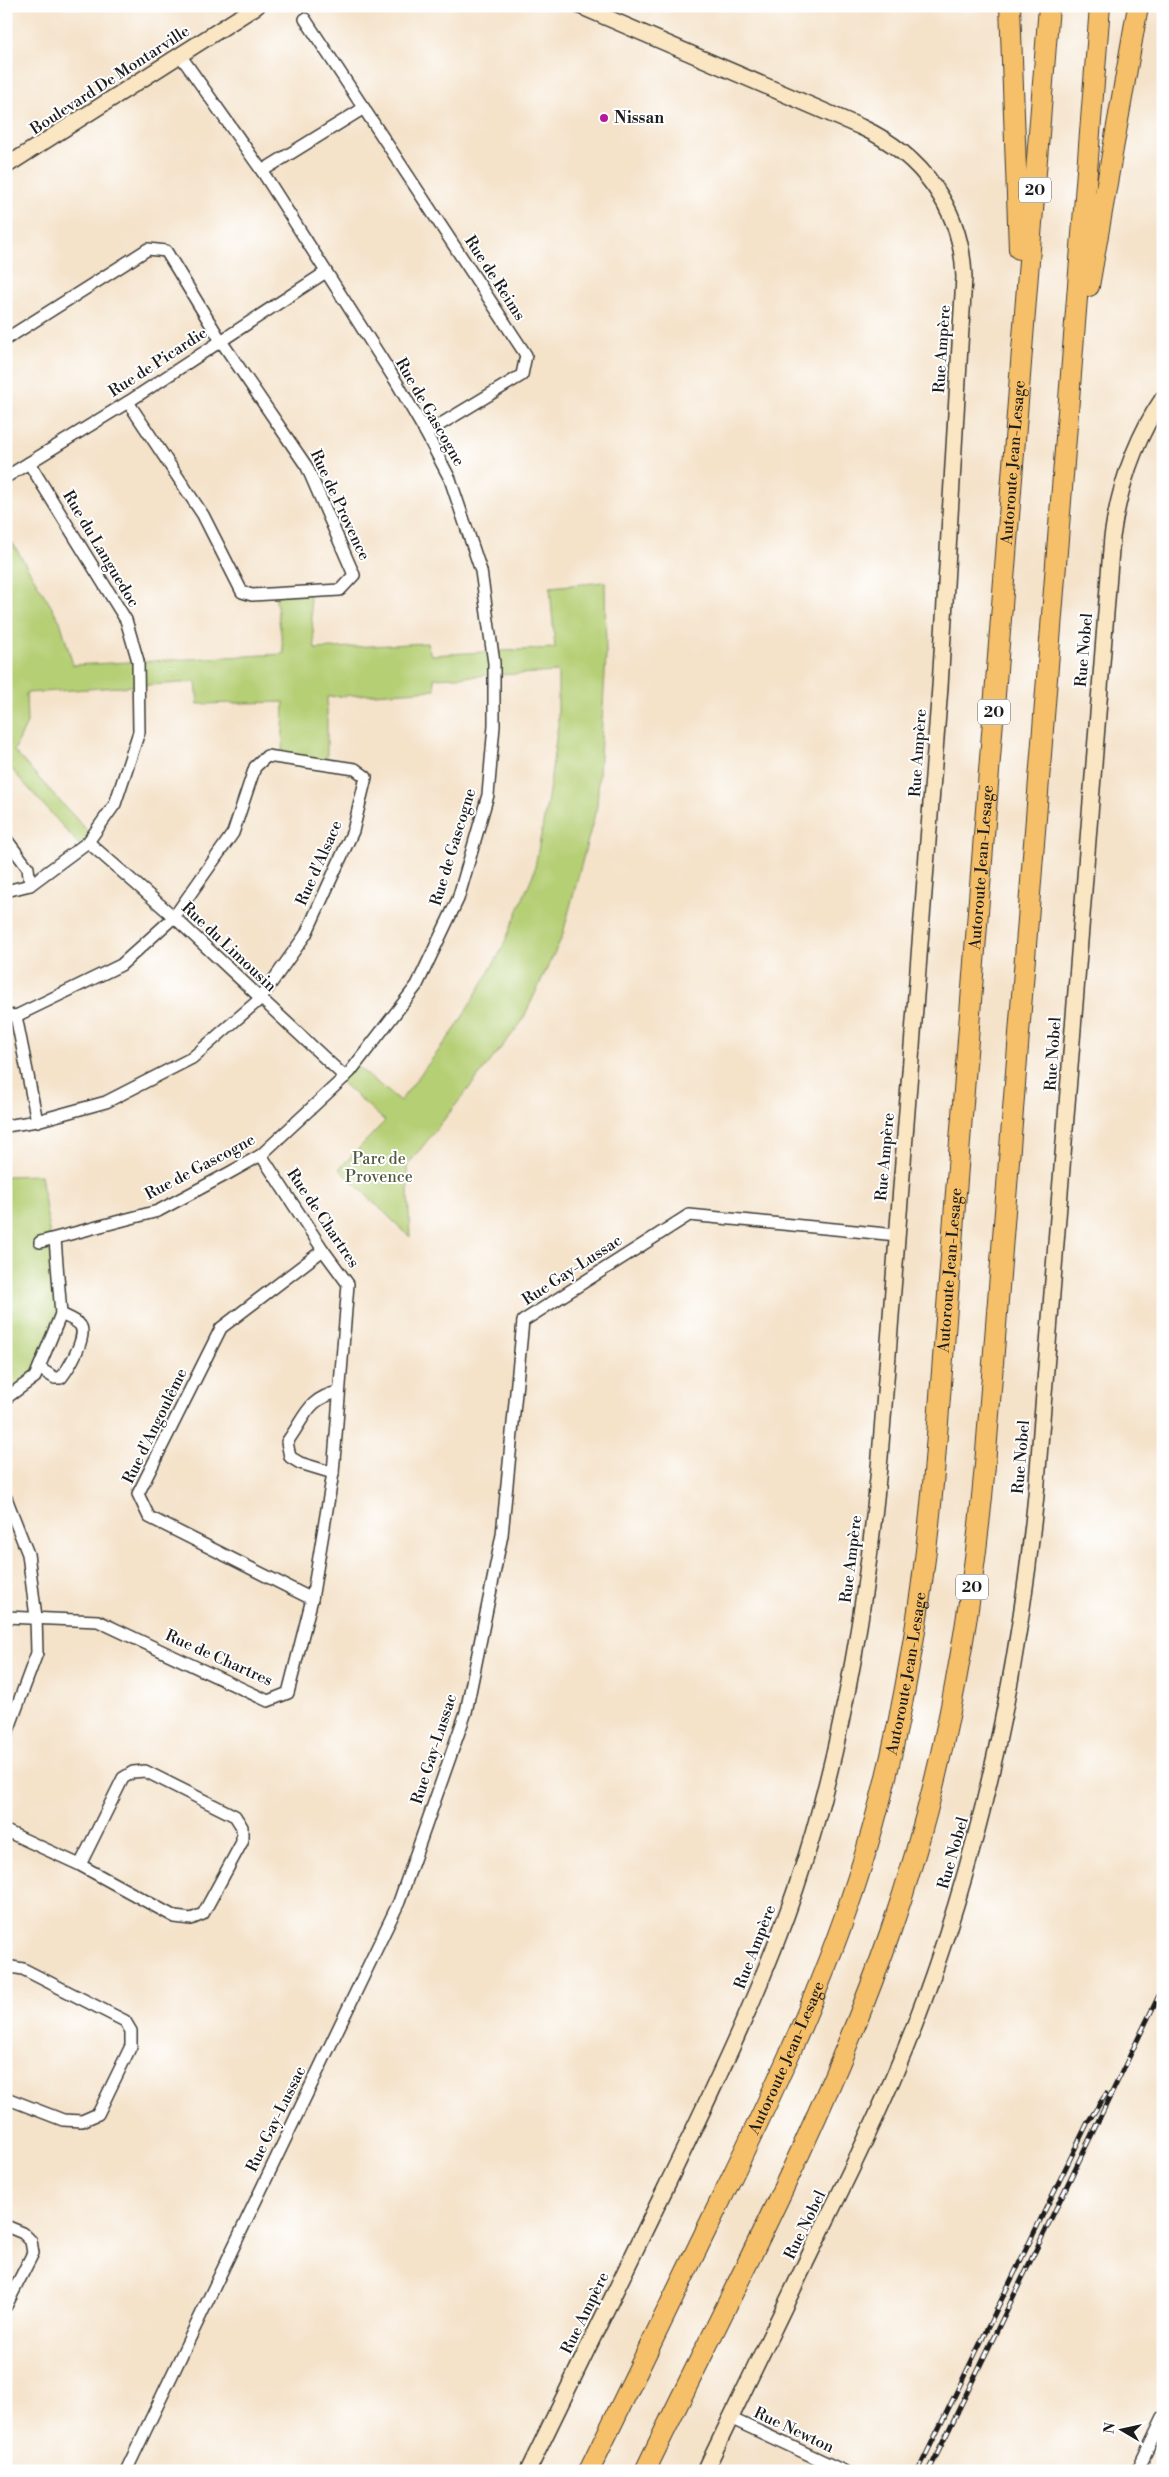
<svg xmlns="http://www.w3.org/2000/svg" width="1169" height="2477" viewBox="0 0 1169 2477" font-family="'Libre Bodoni',serif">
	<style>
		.green { fill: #b5cf74; stroke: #687648 }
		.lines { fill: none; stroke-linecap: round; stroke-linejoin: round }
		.street-casing { stroke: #3c3a36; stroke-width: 14 }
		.secondary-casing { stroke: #3c3a36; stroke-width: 18 }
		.highway-casing { stroke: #3c3a36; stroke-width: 22 }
		.street { stroke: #fff; stroke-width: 11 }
		.secondary { stroke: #fbe6c4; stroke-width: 15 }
		.highway { stroke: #f6c06b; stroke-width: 20 }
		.rail-casing { stroke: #1c1c1c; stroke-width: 5 }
		.rail { stroke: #fff; stroke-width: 3; stroke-dasharray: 9; stroke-linecap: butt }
		.poi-dot { fill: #b5179e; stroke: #fff; stroke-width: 2 }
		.labels { text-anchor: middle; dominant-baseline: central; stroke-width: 4; stroke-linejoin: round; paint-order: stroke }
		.shield { fill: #fff; stroke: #606060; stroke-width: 1 }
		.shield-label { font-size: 15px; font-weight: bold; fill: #1c1c1c }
		.street-label { font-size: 16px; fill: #1c1c1c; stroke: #fff }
		.poi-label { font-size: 16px; font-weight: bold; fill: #1c1c1c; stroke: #fff; text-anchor: start }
		.park-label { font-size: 16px; fill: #525b3b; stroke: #fff }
	</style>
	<rect width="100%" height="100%" fill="#fff"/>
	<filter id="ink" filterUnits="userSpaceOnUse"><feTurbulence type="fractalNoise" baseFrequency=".02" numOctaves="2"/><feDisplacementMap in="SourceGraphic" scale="10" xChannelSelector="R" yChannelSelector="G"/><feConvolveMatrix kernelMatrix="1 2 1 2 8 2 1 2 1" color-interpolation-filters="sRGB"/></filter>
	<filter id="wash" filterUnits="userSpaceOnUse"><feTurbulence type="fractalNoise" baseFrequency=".0096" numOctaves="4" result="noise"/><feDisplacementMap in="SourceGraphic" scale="20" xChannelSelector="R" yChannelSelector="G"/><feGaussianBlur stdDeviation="1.12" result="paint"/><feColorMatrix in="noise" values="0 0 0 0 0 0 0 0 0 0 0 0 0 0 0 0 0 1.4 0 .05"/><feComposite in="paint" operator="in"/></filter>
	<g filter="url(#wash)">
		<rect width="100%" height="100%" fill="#f4e2c9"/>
		<g class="green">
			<polygon points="12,542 60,621 73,665 284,654 275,594 309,592 315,649 427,643 431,655 555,648 550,587 605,582 606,656 597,806 562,937 521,1023 407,1166 410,1237 339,1169 385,1121 340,1081 356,1066 400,1101 456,1028 501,951 534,872 548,798 558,725 558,672 434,678 435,690 327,697 327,764 282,758 284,702 198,704 196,682 26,693 27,723 14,751 92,836 82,848 6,763 6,549"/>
			<polygon points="41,1175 61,1314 35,1377 6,1398 6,1176"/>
		</g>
	</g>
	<g filter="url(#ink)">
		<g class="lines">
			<g class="street-casing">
				<g id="street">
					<polyline points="305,19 526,355 522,375 426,433"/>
					<polyline points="262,171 364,108"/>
					<polyline points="6,339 148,249 166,251 221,341 307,467 354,575 340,590 252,595 242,592 203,515 128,402"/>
					<polyline points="6,477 128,402 326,272"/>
					<polyline points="6,839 28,868 30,885"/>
					<polyline points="88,842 174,917 345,1077"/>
					<polyline points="6,891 30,885 88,842 115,804 139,732 138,661 126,620 29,463"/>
					<polyline points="6,1015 16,1016 121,965 174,917 233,833 255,767 267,756 355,769 366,777 353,831 306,934 260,999 192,1058 106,1102 37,1121 6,1126"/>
					<polyline points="16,1016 37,1121"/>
					<polyline points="40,1242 158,1211 229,1173 261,1155 350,1072 417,985 458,899 488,795 494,726 494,663 481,571 450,479 426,433 397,383 262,171 180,55"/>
					<path d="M39,1368L55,1378H61C68,1369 90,1334 79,1324C75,1320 67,1317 61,1314"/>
					<polyline points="6,1398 35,1377 61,1314 55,1239"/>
					<path d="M333,1473L300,1463L290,1457L287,1442C305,1418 307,1398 339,1392"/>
					<polyline points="6,1498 28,1554 36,1617 37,1653 6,1736"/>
					<polyline points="312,1599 149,1517 138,1494 221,1328 323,1250"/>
					<polyline points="6,1617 98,1621 268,1701 288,1693 312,1599 333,1473 348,1284 323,1250 261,1155"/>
					<polyline points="6,1831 80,1865 175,1917 191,1919 203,1914 242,1842 242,1827 235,1816 145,1771 133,1772 123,1778 80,1865"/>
					<polyline points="6,1966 23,1969 125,2021 131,2031 131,2046 98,2114 82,2121 63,2120 6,2098"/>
					<polyline points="6,2226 23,2233 31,2241 33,2253 6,2306"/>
					<polyline points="730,2418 844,2471"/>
					<polyline points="126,2471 399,1902 466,1712 502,1535 523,1321 689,1215 897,1235"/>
					<polyline points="1137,2471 1163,2417"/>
				</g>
			</g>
			<g class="secondary-casing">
				<g id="secondary">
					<polyline points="6,166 257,6"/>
					<path d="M528,2471C574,2376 620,2282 666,2187C713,2089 761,1991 796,1888C843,1748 867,1603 880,1457L940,687L964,277C962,209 922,155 861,127L580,6"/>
					<path d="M705,2471C744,2389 784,2308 823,2227C855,2163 886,2099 912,2032C979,1859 1018,1679 1036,1495L1112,537C1119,487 1134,441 1163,398"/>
				</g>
			</g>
			<g class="highway-casing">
				<g id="highway">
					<polyline points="1010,6 1019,249"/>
					<polyline points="1089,286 1138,6"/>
					<path id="s1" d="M589,2471C631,2386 672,2301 713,2216C767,2105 820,1995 858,1877C900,1746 922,1610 934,1473L1049,6"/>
					<path d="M645,2471C731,2294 825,2119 890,1933C943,1781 971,1624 985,1465L1100,6"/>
				</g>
			</g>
			<use href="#street" class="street"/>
			<use href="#secondary" class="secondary"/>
			<use href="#highway" class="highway"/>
			<g class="rail-casing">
				<g id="rail">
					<polyline points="918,2471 1088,2122 1106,2094"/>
					<polyline points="929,2471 1163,1987"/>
				</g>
			</g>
			<use href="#rail" class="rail"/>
		</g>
	</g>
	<circle class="poi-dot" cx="604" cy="118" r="5"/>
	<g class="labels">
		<g class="shield">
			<rect x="1019" y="177.5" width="32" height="25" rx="4"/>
			<rect x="978" y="699.5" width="32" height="25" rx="4"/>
			<rect x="956" y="1574.5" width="32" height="25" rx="4"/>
		</g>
		<g class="shield-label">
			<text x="1035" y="190">20</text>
			<text x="994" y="712">20</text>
			<text x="972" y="1587">20</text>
		</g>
		<g class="street-label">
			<text transform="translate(110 80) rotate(-33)">Boulevard De Montarville</text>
			<text transform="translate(495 278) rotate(57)">Rue de Reims</text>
			<text transform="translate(942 349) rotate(-86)">Rue Ampère</text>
			<text transform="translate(158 362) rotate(-33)">Rue de Picardie</text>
			<text transform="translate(430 412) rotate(60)">Rue de Gascogne</text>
			<text stroke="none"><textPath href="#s1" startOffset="2078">Autoroute Jean-Lesage</textPath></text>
			<text transform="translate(340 505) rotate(65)">Rue de Provence</text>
			<text transform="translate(101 549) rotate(59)">Rue du Languedoc</text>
			<text transform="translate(1084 650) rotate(-85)">Rue Nobel</text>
			<text transform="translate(918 753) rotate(-86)">Rue Ampère</text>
			<text transform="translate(453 847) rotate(-73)">Rue de Gascogne</text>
			<text transform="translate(319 863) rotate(-66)">Rue d'Alsace</text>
			<text stroke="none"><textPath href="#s1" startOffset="1672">Autoroute Jean-Lesage</textPath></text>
			<text transform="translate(229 947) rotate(43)">Rue du Limousin</text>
			<text transform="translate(1053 1054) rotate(-86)">Rue Nobel</text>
			<text transform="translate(885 1157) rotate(-85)">Rue Ampère</text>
			<text transform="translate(200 1167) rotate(-28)">Rue de Gascogne</text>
			<text transform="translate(323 1218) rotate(56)">Rue de Chartres</text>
			<text transform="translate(572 1270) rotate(-33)">Rue Gay-Lussac</text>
			<text stroke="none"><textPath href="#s1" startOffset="1268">Autoroute Jean-Lesage</textPath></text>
			<text transform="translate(155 1426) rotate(-64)">Rue d'Angoulême</text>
			<text transform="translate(1021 1457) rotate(-85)">Rue Nobel</text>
			<text transform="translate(851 1559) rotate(-83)">Rue Ampère</text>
			<text transform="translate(219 1658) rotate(24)">Rue de Chartres</text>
			<text stroke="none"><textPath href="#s1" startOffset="862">Autoroute Jean-Lesage</textPath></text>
			<text transform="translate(434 1749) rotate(-72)">Rue Gay-Lussac</text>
			<text transform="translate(953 1853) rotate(-74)">Rue Nobel</text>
			<text transform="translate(755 1947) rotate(-69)">Rue Ampère</text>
			<text stroke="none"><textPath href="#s1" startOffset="458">Autoroute Jean-Lesage</textPath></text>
			<text transform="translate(276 2119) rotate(-64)">Rue Gay-Lussac</text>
			<text transform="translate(805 2225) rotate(-64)">Rue Nobel</text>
			<text transform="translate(585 2313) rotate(-64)">Rue Ampère</text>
			<text transform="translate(794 2430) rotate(25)">Rue Newton</text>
		</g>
		<g class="poi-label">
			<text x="614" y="118">Nissan</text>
		</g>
		<g class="park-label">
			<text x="379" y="1159">Parc de<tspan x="379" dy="18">Provence</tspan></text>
		</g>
	</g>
	<rect width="1169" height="2477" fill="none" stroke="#fff" stroke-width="25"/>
	<g transform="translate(1122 2430) rotate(279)" stroke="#ffffff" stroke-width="4" paint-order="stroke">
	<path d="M0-4L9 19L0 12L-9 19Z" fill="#1c1c1c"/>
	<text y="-8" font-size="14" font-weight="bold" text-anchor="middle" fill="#1c1c1c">N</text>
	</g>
</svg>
